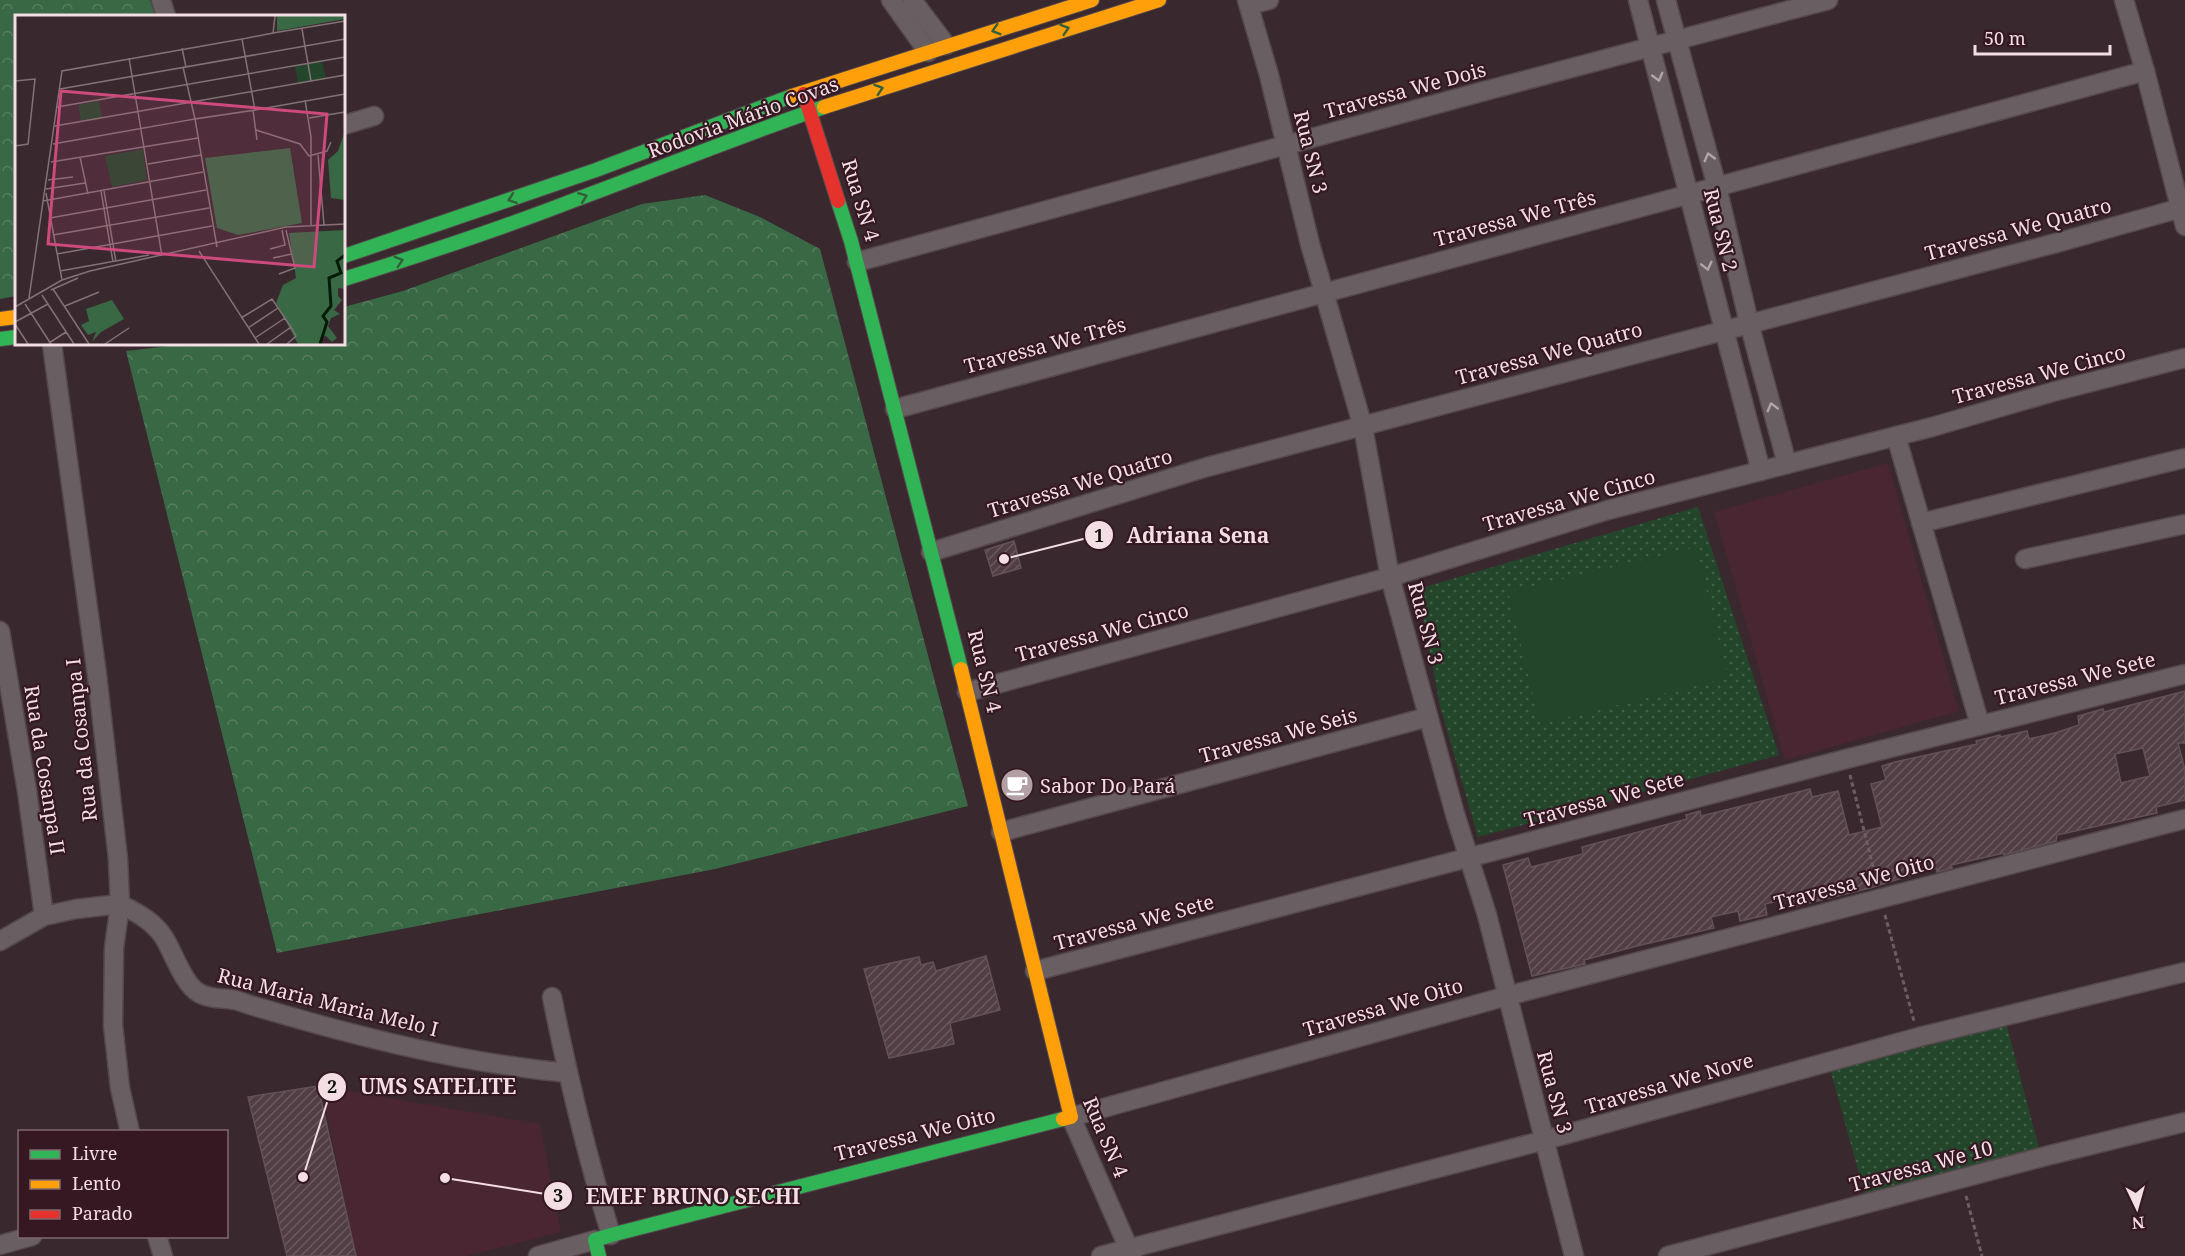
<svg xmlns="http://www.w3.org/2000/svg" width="2185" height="1256" viewBox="0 0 2185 1256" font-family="'Noto Serif',serif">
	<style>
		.built { fill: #492631 }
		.forest { fill: url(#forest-crowns) }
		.park { fill: url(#park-dots) }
		.garden { fill: #23462b }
		.building { fill: url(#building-hatch); stroke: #615257; stroke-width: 1.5; fill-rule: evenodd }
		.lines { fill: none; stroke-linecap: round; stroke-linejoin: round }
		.street-casing { stroke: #55484c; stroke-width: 21 }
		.fast-casing { stroke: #55484c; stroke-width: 16 }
		.slow-casing { stroke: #55484c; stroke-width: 16 }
		.jam-casing { stroke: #55484c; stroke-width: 16 }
		.path { stroke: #6b5f63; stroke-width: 3; stroke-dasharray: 4.5 3; stroke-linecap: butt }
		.street { stroke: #695e61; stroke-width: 18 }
		.fast { stroke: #30b455; stroke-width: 14 }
		.slow { stroke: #ff9f0a; stroke-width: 14 }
		.jam { stroke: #e5322d; stroke-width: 14 }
		.oneway { stroke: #335e3a }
		.oneway2 { stroke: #b4a4a8 }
		.labels { text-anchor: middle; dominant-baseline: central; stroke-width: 4.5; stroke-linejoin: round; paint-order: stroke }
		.street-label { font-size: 20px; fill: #f2dee3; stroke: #361823 }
		.poi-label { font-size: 20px; fill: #f2dee3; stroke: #361823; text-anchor: start }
		.inset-river { fill: none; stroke: #051b0a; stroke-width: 3 }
		.inset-road { fill: none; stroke: #837176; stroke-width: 1.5 }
		.view { fill: #ce4a7d; fill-opacity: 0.15; stroke: #ce4a7d; stroke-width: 3 }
		.inset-edge { fill: none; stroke: #f2dee3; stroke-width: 3 }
		.leader { fill: none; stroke: #f2dee3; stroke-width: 2 }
		.callout-dot { fill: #f2dee3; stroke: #361823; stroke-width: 2 }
		.mark-label { font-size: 18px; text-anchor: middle; font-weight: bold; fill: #111 }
		.callout-label { font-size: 21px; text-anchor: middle; font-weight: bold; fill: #f2dee3; stroke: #361823; stroke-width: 4.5; stroke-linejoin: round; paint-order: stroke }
	</style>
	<defs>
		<pattern id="forest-crowns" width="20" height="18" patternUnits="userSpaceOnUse" patternTransform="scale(1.5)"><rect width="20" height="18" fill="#396844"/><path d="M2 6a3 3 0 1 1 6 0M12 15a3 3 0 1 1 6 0" fill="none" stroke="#567d5f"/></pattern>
		<pattern id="park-dots" width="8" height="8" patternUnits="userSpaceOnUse" patternTransform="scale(1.5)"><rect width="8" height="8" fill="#23462b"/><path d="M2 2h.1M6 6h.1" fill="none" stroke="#43604a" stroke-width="1.8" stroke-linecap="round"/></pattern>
		<pattern id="building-hatch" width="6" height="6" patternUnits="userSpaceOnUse" patternTransform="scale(1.5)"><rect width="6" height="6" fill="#503e44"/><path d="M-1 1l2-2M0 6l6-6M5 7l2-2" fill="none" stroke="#6a595f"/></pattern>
	</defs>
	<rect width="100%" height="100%" fill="#39292e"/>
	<g class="built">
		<polygon points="1888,463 1959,711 1785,760 1714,512"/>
		<polygon points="321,1086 540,1124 561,1232 466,1256 356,1256"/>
	</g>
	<g class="forest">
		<polygon points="0,0 150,0 155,16 16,16 16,296 0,299"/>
		<polygon points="705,195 760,217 820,249 968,806 715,869 277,953 126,351 187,344 344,344 344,307 403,291 642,204"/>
	</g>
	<g class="park">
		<polygon points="1698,507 1779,755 1478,837 1440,706 1418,589"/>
		<polygon points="2005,1019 2040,1152 1866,1199 1829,1065"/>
	</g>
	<polygon class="garden" points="1696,547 1728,678 1540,724 1508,592"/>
	<g class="building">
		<polygon points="1014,541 1021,568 993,576 985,550"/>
		<path d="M2185,691V743H2178L2185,770V800L2156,807L2157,813L2057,835L2056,841L2004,855V853L1951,865L1952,868L1937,872L1936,868L1921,872L1870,888L1793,907L1791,898L1765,904L1767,915L1740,921L1738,911L1711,917L1714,928L1637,946L1584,960L1585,964L1532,976L1503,865L1528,858L1531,867L1583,854L1582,847L1687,819L1686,815L1700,811L1701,816L1810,789L1812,797L1838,791L1849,835L1882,827L1871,784L1886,780L1882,766L1895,762L1977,744L1976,741L2000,735V737L2027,731L2029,739L2055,733L2079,725L2078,716L2103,709L2104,712ZM2143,748L2150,776L2121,783L2115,754Z"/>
		<polygon points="986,956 1000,1010 950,1023 954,1044 889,1058 864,969 919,957 921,965 933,962 936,971"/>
		<polygon points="318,1086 356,1256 287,1256 248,1097"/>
	</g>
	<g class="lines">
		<g class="street-casing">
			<g id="street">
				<polyline points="161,0 166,16"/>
				<polyline points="891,0 928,52"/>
				<polyline points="912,0 946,45"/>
				<polyline points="1247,0 1269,75 1310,244 1363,427 1390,577 1455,814 1487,915 1574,1256"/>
				<polyline points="1638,0 1761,471"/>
				<polyline points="1666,0 1717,187 1749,323 1787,464"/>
				<polyline points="2124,0 2145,71 2185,226"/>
				<polyline points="1249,5 1269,0"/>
				<polyline points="344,125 374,116"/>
				<polyline points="857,262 1477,93 1828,0"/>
				<polyline points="52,344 97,675 118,859 120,904 114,948 113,1025 120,1088 130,1132"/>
				<polyline points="895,409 2145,71"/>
				<polyline points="1896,436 1980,725"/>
				<polyline points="1921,523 2185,458"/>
				<polyline points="931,552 1207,467 2056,243 2181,208"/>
				<polyline points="2025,559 2185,524"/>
				<polyline points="0,631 27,791 44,916"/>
				<polyline points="967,692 1390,577 1608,510 1932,427 2056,391 2185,358"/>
				<polyline points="1001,832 1428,717"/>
				<path d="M120,904C137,913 152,920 163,936C173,951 183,984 199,993C209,999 224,998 235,1000C242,1002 249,1005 257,1007C358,1037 462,1063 568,1073"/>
				<polyline points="0,941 44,916 76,909 120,904"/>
				<polyline points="1035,971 1846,759 2185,674"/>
				<path d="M552,997C568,1077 587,1156 611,1235"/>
				<polyline points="157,1236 163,1256"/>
				<polyline points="0,1245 32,1236"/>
				<polyline points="538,1256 595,1240"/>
				<polyline points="1101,1256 1545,1140 1919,1037 2185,972"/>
				<polyline points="1132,1256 1071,1117 1507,996 2185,819"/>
				<polyline points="1668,1256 2050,1155 2185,1122"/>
			</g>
		</g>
		<g class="fast-casing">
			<g id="fast">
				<polyline points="838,201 851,241 961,669"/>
				<polyline points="344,256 596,170 792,96"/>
				<path d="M344,279C421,255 497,230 572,201C656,170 739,136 824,107"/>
				<polyline points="0,339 16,337"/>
				<polyline points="599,1256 595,1240 611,1235 1063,1119"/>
			</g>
		</g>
		<g class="slow-casing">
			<g id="slow">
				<polyline points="792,96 1092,0"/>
				<polyline points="824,107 1159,0"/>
				<polyline points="0,319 16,317"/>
				<polyline points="961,669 1071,1117 1063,1119"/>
			</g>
		</g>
		<g class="jam-casing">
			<polyline id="jam" points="804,94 838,201"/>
		</g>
		<g class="path">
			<polyline points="1850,775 1877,882"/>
			<polyline points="1885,915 1914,1021"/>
			<polyline points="1966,1196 1982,1256"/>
		</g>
		<use href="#street" class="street"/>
		<use href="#fast" class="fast"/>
		<use href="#slow" class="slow"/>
		<use href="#jam" class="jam"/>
	</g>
	<defs><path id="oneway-chevron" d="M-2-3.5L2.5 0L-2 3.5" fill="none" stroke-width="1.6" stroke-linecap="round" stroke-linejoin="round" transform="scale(1.5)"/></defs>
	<g class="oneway">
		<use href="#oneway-chevron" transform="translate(1065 29) rotate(-17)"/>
		<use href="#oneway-chevron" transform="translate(996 30) rotate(163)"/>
		<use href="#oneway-chevron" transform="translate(879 89) rotate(-18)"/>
		<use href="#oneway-chevron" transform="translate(583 197) rotate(-21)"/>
		<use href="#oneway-chevron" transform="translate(512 199) rotate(161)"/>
		<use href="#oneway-chevron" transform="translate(399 261) rotate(-18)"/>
	</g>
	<g class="oneway2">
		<use href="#oneway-chevron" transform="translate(1658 77) rotate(75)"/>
		<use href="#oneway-chevron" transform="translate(1709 157) rotate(-105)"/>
		<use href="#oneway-chevron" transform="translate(1707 266) rotate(76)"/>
		<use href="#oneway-chevron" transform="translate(1772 407) rotate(-105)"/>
	</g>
	<defs>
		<g id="cafe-disc" transform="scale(1.725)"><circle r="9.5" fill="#b19fa4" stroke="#361823"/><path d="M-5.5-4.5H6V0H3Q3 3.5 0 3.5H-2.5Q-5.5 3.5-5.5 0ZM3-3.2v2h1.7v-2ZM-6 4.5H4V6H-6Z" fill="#fff"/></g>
	</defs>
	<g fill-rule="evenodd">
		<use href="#cafe-disc" x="1017" y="785"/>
	</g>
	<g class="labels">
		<g class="street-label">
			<text transform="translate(1405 90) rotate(-15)">Travessa We Dois</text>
			<text transform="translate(743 117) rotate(-20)">Rodovia Mário Covas</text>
			<text transform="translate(1311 152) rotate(76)">Rua SN 3</text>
			<text transform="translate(861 200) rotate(73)">Rua SN 4</text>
			<text transform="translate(1515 218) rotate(-15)">Travessa We Três</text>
			<text transform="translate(2018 229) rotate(-15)">Travessa We Quatro</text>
			<text transform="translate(1721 230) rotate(76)">Rua SN 2</text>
			<text transform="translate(1045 345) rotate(-15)">Travessa We Três</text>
			<text transform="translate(1549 353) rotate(-15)">Travessa We Quatro</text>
			<text transform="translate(2039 374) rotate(-15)">Travessa We Cinco</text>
			<text transform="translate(1080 483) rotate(-17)">Travessa We Quatro</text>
			<text transform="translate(1569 500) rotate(-16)">Travessa We Cinco</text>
			<text transform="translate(1426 623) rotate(75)">Rua SN 3</text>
			<text transform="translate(1102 632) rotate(-15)">Travessa We Cinco</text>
			<text transform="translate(985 671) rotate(76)">Rua SN 4</text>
			<text transform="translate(2075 678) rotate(-14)">Travessa We Sete</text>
			<text transform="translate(1278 735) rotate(-15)">Travessa We Seis</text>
			<text transform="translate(81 740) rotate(-96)">Rua da Cosanpa I</text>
			<text transform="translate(45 770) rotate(81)">Rua da Cosanpa II</text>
			<text transform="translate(1604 799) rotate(-15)">Travessa We Sete</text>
			<text transform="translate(1854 882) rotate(-15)">Travessa We Oito</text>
			<text transform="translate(1134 922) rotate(-15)">Travessa We Sete</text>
			<text transform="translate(328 1002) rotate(14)">Rua Maria Maria Melo I</text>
			<text transform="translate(1383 1007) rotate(-16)">Travessa We Oito</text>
			<text transform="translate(1669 1083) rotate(-16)">Travessa We Nove</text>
			<text transform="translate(1555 1092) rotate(75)">Rua SN 3</text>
			<text transform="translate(915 1134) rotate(-14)">Travessa We Oito</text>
			<text transform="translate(1106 1137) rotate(67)">Rua SN 4</text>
			<text transform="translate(1921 1166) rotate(-15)">Travessa We 10</text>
		</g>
		<g class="poi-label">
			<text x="1040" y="785">Sabor Do Pará</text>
		</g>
	</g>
	<g transform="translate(15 15)">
		<rect width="330" height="330" fill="#39292e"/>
		<path d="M262,1H330V4L262,16ZM330,116V185L316,183L313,145L323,136ZM275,133L287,208L223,220L202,213L190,143ZM330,215V274L323,273V281L327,285L319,295L325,299L316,303L313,311L322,323L317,327L311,321L306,322L305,329H283L261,288L268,270L281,263L274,218ZM97,285L109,304L86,317L77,327L81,317L73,320L66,310L74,306L71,294Z" fill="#396844"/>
		<path d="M307,46L311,64L283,69L280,51ZM84,86L87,103L66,106L63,90ZM128,134L132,165L97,172L90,141Z" fill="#23462b"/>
		<path d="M119,147L121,164L98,167L96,151Z" fill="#23462b"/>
		<path class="inset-river" d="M305,329L312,307L308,301L316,291L314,263L326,258L322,246L330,240"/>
		<path class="inset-road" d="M287,14L296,66M258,18L330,6M167,33L171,52M114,43L147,241M0,66L20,64L13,129L0,131M45,74L330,24M290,85L296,122V211M42,92L330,42M238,95L242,125M240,95L330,79M294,103L330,97M40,111L330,60M241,115L285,129L294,141M38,129L180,104L168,52M303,140L309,210M294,141L312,136L316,127M65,142L73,179M36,147L183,123M133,149L186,140M33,165L58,162M31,174L70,168M86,176L98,247M89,176L101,247M31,178L47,265M28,186L188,157M35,203L191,175M38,220L194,193M202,232L180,104L240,95L227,24L258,18L260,1M255,234L270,230L267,215M184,236L244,329M42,239L197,211M258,243L277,239M45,256L134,240M264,259L280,253L271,215M38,274L74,329M36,275L63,263M27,280L59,329M14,283L47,56L227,24M10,289L36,329M50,291L84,277M0,292L47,265L75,256L271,212L330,209M226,303L257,284L276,312L252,329M0,307L33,289M0,309L13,329M233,313L263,293M240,323L270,303M34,328L51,317M90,329L114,313M272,329L281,321L276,312"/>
		<path class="view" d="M46,76L312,99L299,252L33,229Z"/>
		<rect width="330" height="330" class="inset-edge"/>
	</g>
	<path class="leader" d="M1004 559L1099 535M303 1177L332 1087M445 1178L558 1196"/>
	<g class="callout-dot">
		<circle cx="1004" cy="559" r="6"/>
		<circle cx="303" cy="1177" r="6"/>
		<circle cx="445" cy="1178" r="6"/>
		<circle cx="1099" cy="535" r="15"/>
		<circle cx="332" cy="1087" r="15"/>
		<circle cx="558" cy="1196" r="15"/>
	</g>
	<g class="mark-label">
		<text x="1099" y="542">1</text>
		<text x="332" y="1093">2</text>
		<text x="558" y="1202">3</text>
	</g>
	<g class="callout-label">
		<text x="1198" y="543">Adriana Sena</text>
		<text x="438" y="1094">UMS SATELITE</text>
		<text x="693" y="1204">EMEF BRUNO SECHI</text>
	</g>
	<rect x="18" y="1130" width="210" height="108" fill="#361823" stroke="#816770" stroke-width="1.5"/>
	<rect x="30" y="1150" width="30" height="9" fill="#30b455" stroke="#816770" stroke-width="1.5"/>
	<text x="72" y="1160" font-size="18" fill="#f2dee3">Livre</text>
	<rect x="30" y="1180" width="30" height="9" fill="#ff9f0a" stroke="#816770" stroke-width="1.5"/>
	<text x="72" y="1190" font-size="18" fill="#f2dee3">Lento</text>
	<rect x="30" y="1210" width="30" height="9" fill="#e5322d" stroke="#816770" stroke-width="1.5"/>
	<text x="72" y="1220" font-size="18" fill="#f2dee3">Parado</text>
	<g transform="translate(2137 1208) rotate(175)" stroke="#361823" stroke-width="4.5" paint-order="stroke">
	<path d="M0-4.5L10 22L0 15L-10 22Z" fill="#f2dee3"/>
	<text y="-9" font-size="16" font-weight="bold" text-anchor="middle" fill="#f2dee3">N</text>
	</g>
	<path d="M1975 45v9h135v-9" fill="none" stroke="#f2dee3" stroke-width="3"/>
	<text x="1984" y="45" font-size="18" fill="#f2dee3" stroke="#361823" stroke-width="4.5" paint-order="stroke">50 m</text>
</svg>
